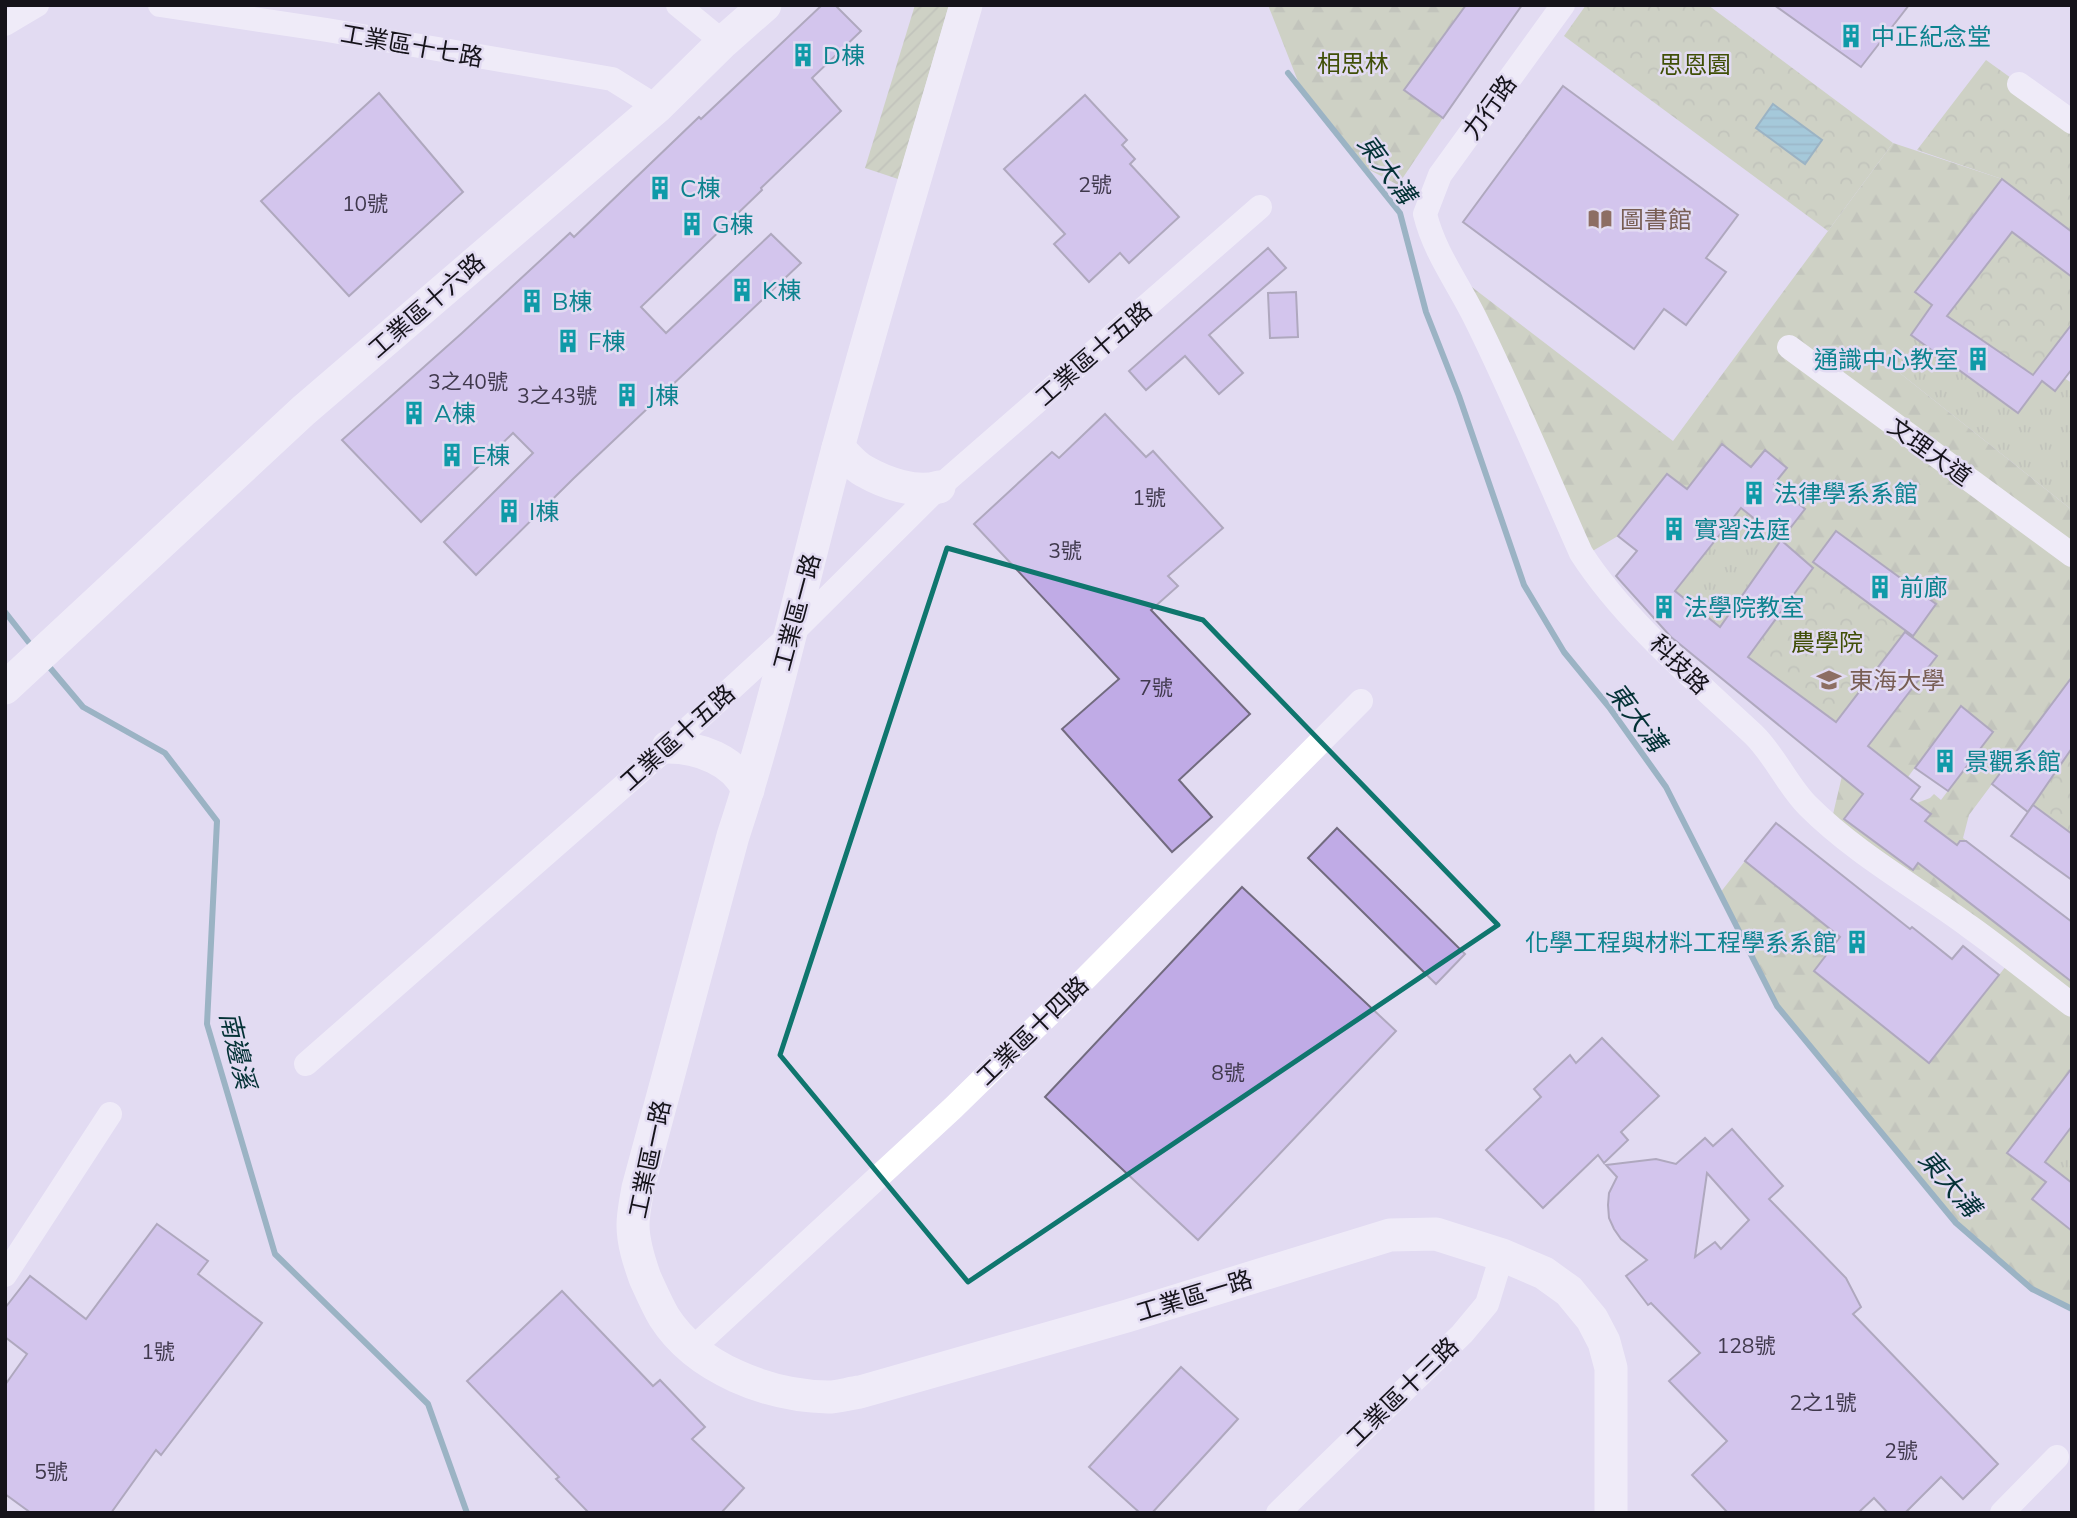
<svg xmlns="http://www.w3.org/2000/svg" width="2077" height="1518" viewBox="0 0 2077 1518" font-family="Mulish,'Noto Sans TC',sans-serif">
	<style>
		.grass { fill: url(#grass-tufts) }
		.forest { fill: url(#forest-firs) }
		.park { fill: url(#park-crowns) }
		.garden { fill: url(#garden-furrows) }
		.water { fill: url(#water-rules); stroke: #46838c; stroke-width: 2 }
		.lines { fill: none; stroke-linecap: round; stroke-linejoin: round }
		.stream { stroke: #46838c; stroke-width: 6 }
		.building { fill: #c0abe6; stroke: #726b7f; stroke-width: 2; fill-rule: evenodd }
		.street { stroke: #fff; stroke-width: 24 }
		.secondary { stroke: #fff; stroke-width: 33 }
		.marked { fill: none; stroke: #0f766e; stroke-width: 5; stroke-linejoin: round }
		.labels { text-anchor: middle; dominant-baseline: central; stroke-width: 5; stroke-linejoin: round; paint-order: stroke }
		.number-label { font-size: 21px; fill: #40394d }
		.culture-label { font-size: 24px; fill: #0d838f; stroke: #e2dbf2; text-anchor: start }
		.street-label { font-size: 24px; fill: #15131a; stroke: #e2dbf2 }
		.park-label { font-size: 24px; fill: #404f07; stroke: #e2dbf2 }
		.education-label { font-size: 24px; fill: #785e54; stroke: #e2dbf2; text-anchor: start }
		.water-label { font-size: 26px; font-style: italic; fill: #043236; stroke: #e2dbf2 }
	</style>
	<defs>
		<pattern id="grass-tufts" width="24" height="20" patternUnits="userSpaceOnUse" patternTransform="scale(1.75)"><rect width="24" height="20" fill="#b5c58e"/><path d="M3 7l-1-3M5 7V3M7 7l1-3M15 17l-1-3M17 17v-4M19 17l1-3" fill="none" stroke="#9ba87a"/></pattern>
		<pattern id="forest-firs" width="22" height="20" patternUnits="userSpaceOnUse" patternTransform="scale(1.75)"><rect width="22" height="20" fill="#b5c58e"/><path d="M5 1l3.5 6h-7zM16 11l3.5 6h-7z" fill="#9ba87a"/></pattern>
		<pattern id="park-crowns" width="20" height="18" patternUnits="userSpaceOnUse" patternTransform="scale(1.75)"><rect width="20" height="18" fill="#b5c58e"/><path d="M2 6a3 3 0 1 1 6 0M12 15a3 3 0 1 1 6 0" fill="none" stroke="#9ba87a"/></pattern>
		<pattern id="garden-furrows" width="10" height="10" patternUnits="userSpaceOnUse" patternTransform="scale(1.75)"><rect width="10" height="10" fill="#b5c58e"/><path d="M-1 1l2-2M0 10L10 0M9 11l2-2" fill="none" stroke="#9ba87a"/></pattern>
		<pattern id="water-rules" width="6" height="5" patternUnits="userSpaceOnUse" patternTransform="scale(1.75)"><rect width="6" height="5" fill="#5bb3bd"/><path d="M0 2.5h6" fill="none" stroke="#4a9099"/></pattern>
	</defs>
	<rect width="100%" height="100%" fill="#e2dbf2"/>
	<g class="grass">
		<polygon points="1911,335 2018,413 2042,381 2055,391 2064,378 2072,383 2072,510 1891,366"/>
		<polygon points="1698,475 1781,540 1720,627 1669,586 1681,584 1729,523 1687,489"/>
		<polygon points="2072,1126 2072,1183 2055,1170 2036,1174"/>
	</g>
	<g class="forest">
		<polygon points="1268,5 1466,5 1404,90 1443,118 1398,185 1366,168 1303,94"/>
		<polygon points="1893,143 2002,179 1915,292 1932,305 1891,366 2072,510 2072,684 2068,682 1969,815 1963,838 2072,922 2072,1068 2035,1174 2055,1170 2032,1199 2072,1231 2072,1309 2032,1289 1956,1223 1777,1006 1720,893 1745,861 1840,937 1814,971 1929,1062 2011,960 1830,827 1842,776 1897,818 1912,799 1917,803 1930,798 1934,794 1941,800 1992,732 1960,706 1908,777 1868,746 1937,657 1911,636 1935,604 1814,562 1813,568 1781,540 1805,509 1774,484 1787,468 1765,450 1751,467 1722,445 1687,489 1667,474 1618,536 1579,559 1434,258 1673,441"/>
	</g>
	<g class="park">
		<polygon points="1586,5 1708,5 1893,143 1828,231 1564,36"/>
		<polygon points="1986,60 2072,122 2072,232 2002,179 1917,150"/>
		<polygon points="2012,232 2072,277 2072,324 2033,375 1947,316"/>
		<polygon points="1813,562 1906,631 1836,722 1748,657 1813,568"/>
		<polygon points="2072,748 2072,834 2033,805"/>
	</g>
	<polygon class="garden" points="915,5 949,5 898,179 865,168"/>
	<polygon class="water" points="1773,104 1822,140 1805,164 1756,128"/>
	<g class="lines">
		<g class="stream">
			<polyline points="1288,73 1400,213 1426,312 1459,396 1524,585 1564,652 1609,707 1666,787 1777,1006 1956,1223 2032,1289 2072,1309"/>
			<polyline points="5,612 34,649"/>
			<polyline points="46,663 83,707 165,753 217,821 207,1024 275,1254 428,1404 467,1513"/>
		</g>
	</g>
	<g class="building">
		<polygon points="822,5 835,5 861,31 812,78 841,111 761,188 762,190 641,307 666,333 771,234 801,263 574,478 476,575 444,542 533,453 513,433 421,522 342,440 462,333 570,233 574,237 699,117 701,119"/>
		<polygon points="1466,5 1522,5 1443,118 1404,90"/>
		<polygon points="1774,5 1909,5 1861,67"/>
		<polygon points="1563,86 1738,215 1706,258 1726,272 1686,325 1664,309 1634,349 1463,222"/>
		<polygon points="379,93 463,192 349,296 261,201"/>
		<polygon points="1085,95 1127,140 1122,145 1135,159 1130,164 1179,217 1129,263 1120,253 1089,282 1054,244 1065,234 1004,169"/>
		<polygon points="2002,179 2072,232 2072,277 2012,232 1947,316 2033,375 2072,324 2072,369 2055,391 2042,381 2018,413 1911,335 1932,305 1915,292"/>
		<polygon points="1268,248 1286,268 1209,335 1243,373 1219,394 1185,356 1146,390 1129,371"/>
		<polygon points="1296,292 1298,337 1270,338 1268,293"/>
		<polygon points="1105,414 1146,457 1153,451 1223,528 1168,576 1178,586 1151,610 1250,714 1179,780 1212,817 1172,852 1062,729 1119,679 974,524 1052,452 1059,458"/>
		<path d="M1722,444L1751,467L1765,450L1787,468L1774,484L1805,509L1781,540L1813,568L1748,657L1836,722L1905,632L1937,656L1868,746L1920,787L1911,799L1931,814L1925,821L1957,845L1960,841H1966L2072,922V982L1918,863L1913,870L1844,819L1863,794L1671,637L1616,576L1637,551L1618,536L1667,474L1687,489ZM1741,508L1781,540L1720,627L1675,591Z"/>
		<polygon points="1836,531 1936,604 1913,636 1813,562"/>
		<polygon points="2072,677 2072,748 2028,812 1992,784"/>
		<polygon points="1961,706 1993,732 1948,791 1915,768"/>
		<polygon points="2033,805 2072,834 2072,880 2011,836"/>
		<polygon points="1776,823 1910,929 1912,927 1952,959 1963,946 1999,975 1929,1063 1814,971 1840,937 1745,861"/>
		<polygon points="1337,828 1465,954 1436,984 1308,858"/>
		<polygon points="1242,887 1396,1031 1198,1240 1045,1097"/>
		<polygon points="1602,1038 1659,1096 1621,1132 1628,1140 1604,1163 1598,1155 1543,1208 1486,1150 1541,1097 1534,1089 1570,1055 1576,1063"/>
		<polygon points="2072,1068 2072,1126 2045,1162 2072,1183 2072,1231 2032,1199 2046,1182 2007,1153"/>
		<path d="M1732,1129L1783,1186L1769,1199L1846,1278L1861,1307L1853,1314L1998,1464L1963,1499L1941,1477L1905,1513H1888L1874,1498L1858,1513H1728L1692,1475L1727,1441L1669,1381L1700,1353L1651,1303L1648,1305L1626,1276L1647,1260L1621,1239L1614,1229L1609,1218L1608,1205L1609,1193L1617,1177L1606,1165L1656,1159L1676,1164L1705,1138L1713,1146ZM1707,1173L1749,1220L1721,1249L1715,1242L1695,1257Z"/>
		<polygon points="157,1224 208,1261 198,1274 262,1323 161,1455 156,1450 111,1513 31,1513 5,1494 5,1385 27,1354 5,1337 5,1308 30,1276 86,1319"/>
		<polygon points="562,1291 653,1386 660,1380 705,1427 692,1439 744,1488 721,1513 589,1513 556,1479 559,1477 467,1381"/>
		<polygon points="1181,1367 1238,1419 1152,1513 1140,1513 1089,1467"/>
	</g>
	<g class="lines">
		<g class="street">
			<polyline points="160,5 327,30 612,79 657,107"/>
			<polyline points="678,5 723,42"/>
			<path d="M1563,5L1440,175L1425,214C1435,255 1461,287 1478,324C1515,399 1547,477 1581,553C1624,620 1695,680 1753,734C1775,755 1787,785 1808,806C1856,854 1916,887 1970,927C2005,952 2038,979 2072,1005"/>
			<polyline points="5,24 37,5"/>
			<polyline points="2019,84 2072,122"/>
			<polyline points="1789,347 2072,555"/>
			<polyline points="306,1064 668,747 792,633 939,487 1260,207"/>
			<polyline points="5,1275 110,1114"/>
			<polyline points="692,1349 953,1108 1074,990 1361,701"/>
			<polyline points="1278,1513 1462,1334 1487,1304 1502,1255"/>
			<polyline points="2002,1513 2057,1457"/>
		</g>
		<g class="secondary">
			<path d="M966,5C923,153 878,300 838,448C803,578 775,709 733,836L638,1188C636,1200 633,1213 633,1225C633,1243 639,1261 645,1278C651,1291 657,1305 664,1317C697,1369 769,1396 828,1397C839,1397 850,1393 860,1392L1127,1316L1390,1235L1436,1234L1502,1255L1544,1273L1569,1291L1592,1319L1604,1342L1611,1368V1513"/>
			<path d="M838,448C846,455 854,466 864,471C885,483 916,494 939,487"/>
			<polyline points="5,688 303,411 657,107 723,42 765,5"/>
			<path d="M668,747C698,747 735,760 748,790"/>
		</g>
	</g>
	<path d="M0 0H2077V1518H0ZM947,548L1203,620L1498,925L968,1282L780,1055Z" fill="#e2dbf2" fill-opacity=".55" fill-rule="evenodd"/>
	<path class="marked" d="M947,548L1203,620L1498,925L968,1282L780,1055Z"/>
	<defs>
		<g id="building-bare" transform="scale(1.89)"><path d="M-4-6H4V6H1V3H-1V6H-4ZM-2.5-4.3h1.7v1.8h-1.7ZM.8-4.3h1.7v1.8H.8ZM-2.5-1h1.7V.8h-1.7ZM.8-1h1.7V.8H.8Z" fill="#0f9aa8" stroke="#e2dbf2" stroke-width="2.5" paint-order="stroke"/></g>
		<g id="library-bare" transform="scale(1.89)"><path d="M-6-4Q-3-5.5-.7-3.5V5Q-3 3-6 4ZM6-4Q3-5.5 .7-3.5V5Q3 3 6 4Z" fill="#8d6e63" stroke="#e2dbf2" stroke-width="2.5" paint-order="stroke"/></g>
		<g id="university-bare" transform="scale(1.89)"><path d="M0-5L7-2L0 1L-7-2ZM-4 1L0 2.5L4 1V4Q0 6-4 4Z" fill="#8d6e63" stroke="#e2dbf2" stroke-width="2.5" paint-order="stroke"/></g>
	</defs>
	<g fill-rule="evenodd">
		<use href="#building-bare" x="1851" y="36"/>
		<use href="#building-bare" x="803" y="55"/>
		<use href="#building-bare" x="660" y="188"/>
		<use href="#library-bare" x="1600" y="219"/>
		<use href="#building-bare" x="692" y="224"/>
		<use href="#building-bare" x="742" y="290"/>
		<use href="#building-bare" x="532" y="301"/>
		<use href="#building-bare" x="568" y="341"/>
		<use href="#building-bare" x="1978" y="359"/>
		<use href="#building-bare" x="627" y="395"/>
		<use href="#building-bare" x="414" y="413"/>
		<use href="#building-bare" x="452" y="455"/>
		<use href="#building-bare" x="1754" y="493"/>
		<use href="#building-bare" x="509" y="511"/>
		<use href="#building-bare" x="1674" y="529"/>
		<use href="#building-bare" x="1880" y="587"/>
		<use href="#building-bare" x="1664" y="607"/>
		<use href="#university-bare" x="1829" y="680"/>
		<use href="#building-bare" x="1945" y="761"/>
		<use href="#building-bare" x="1857" y="942"/>
	</g>
	<g class="labels">
		<g class="number-label">
			<text x="1095" y="184">2號</text>
			<text x="365" y="203">10號</text>
			<text x="468" y="381">3之40號</text>
			<text x="557" y="395">3之43號</text>
			<text x="1149" y="497">1號</text>
			<text x="1065" y="550">3號</text>
			<text x="1156" y="687">7號</text>
			<text x="1228" y="1072">8號</text>
			<text x="1746" y="1345">128號</text>
			<text x="158" y="1351">1號</text>
			<text x="1823" y="1402">2之1號</text>
			<text x="1901" y="1450">2號</text>
			<text x="51" y="1471">5號</text>
		</g>
		<g class="culture-label">
			<text x="1871" y="36">中正紀念堂</text>
			<text x="823" y="55">D棟</text>
			<text x="680" y="188">C棟</text>
			<text x="712" y="224">G棟</text>
			<text x="762" y="290">K棟</text>
			<text x="552" y="301">B棟</text>
			<text x="588" y="341">F棟</text>
			<text x="1958" y="359" text-anchor="end">通識中心教室</text>
			<text x="647" y="395">J棟</text>
			<text x="434" y="413">A棟</text>
			<text x="472" y="455">E棟</text>
			<text x="1774" y="493">法律學系系館</text>
			<text x="529" y="511">I棟</text>
			<text x="1694" y="529">實習法庭</text>
			<text x="1900" y="587">前廊</text>
			<text x="1684" y="607">法學院教室</text>
			<text x="1965" y="761">景觀系館</text>
			<text x="1837" y="942" text-anchor="end">化學工程與材料工程學系系館</text>
		</g>
		<g class="street-label">
			<text transform="translate(412 45) rotate(10)">工業區十七路</text>
			<text transform="translate(1489 107) rotate(-54)">力行路</text>
			<text transform="translate(426 305) rotate(-41)">工業區十六路</text>
			<text transform="translate(1093 353) rotate(-41)">工業區十五路</text>
			<text transform="translate(1930 451) rotate(36)">文理大道</text>
			<text transform="translate(796 612) rotate(-75)">工業區一路</text>
			<text transform="translate(1680 664) rotate(45)">科技路</text>
			<text transform="translate(677 737) rotate(-42)">工業區十五路</text>
			<text transform="translate(1032 1030) rotate(-44)">工業區十四路</text>
			<text transform="translate(649 1159) rotate(-78)">工業區一路</text>
			<text transform="translate(1194 1295) rotate(-17)">工業區一路</text>
			<text transform="translate(1402 1391) rotate(-44)">工業區十三路</text>
		</g>
		<g class="park-label">
			<text x="1353" y="63">相思林</text>
			<text x="1695" y="64">思恩園</text>
			<text x="1827" y="642">農學院</text>
		</g>
		<g class="education-label">
			<text x="1620" y="219">圖書館</text>
			<text x="1849" y="680">東海大學</text>
		</g>
		<g class="water-label">
			<text transform="translate(1387 169) rotate(54)">東大溝</text>
			<text transform="translate(1637 717) rotate(53)">東大溝</text>
			<text transform="translate(238 1050) rotate(77)">南邊溪</text>
			<text transform="translate(1950 1183) rotate(49)">東大溝</text>
		</g>
	</g>
	<rect width="2077" height="1518" fill="none" stroke="#15131a" stroke-width="14"/>
</svg>
